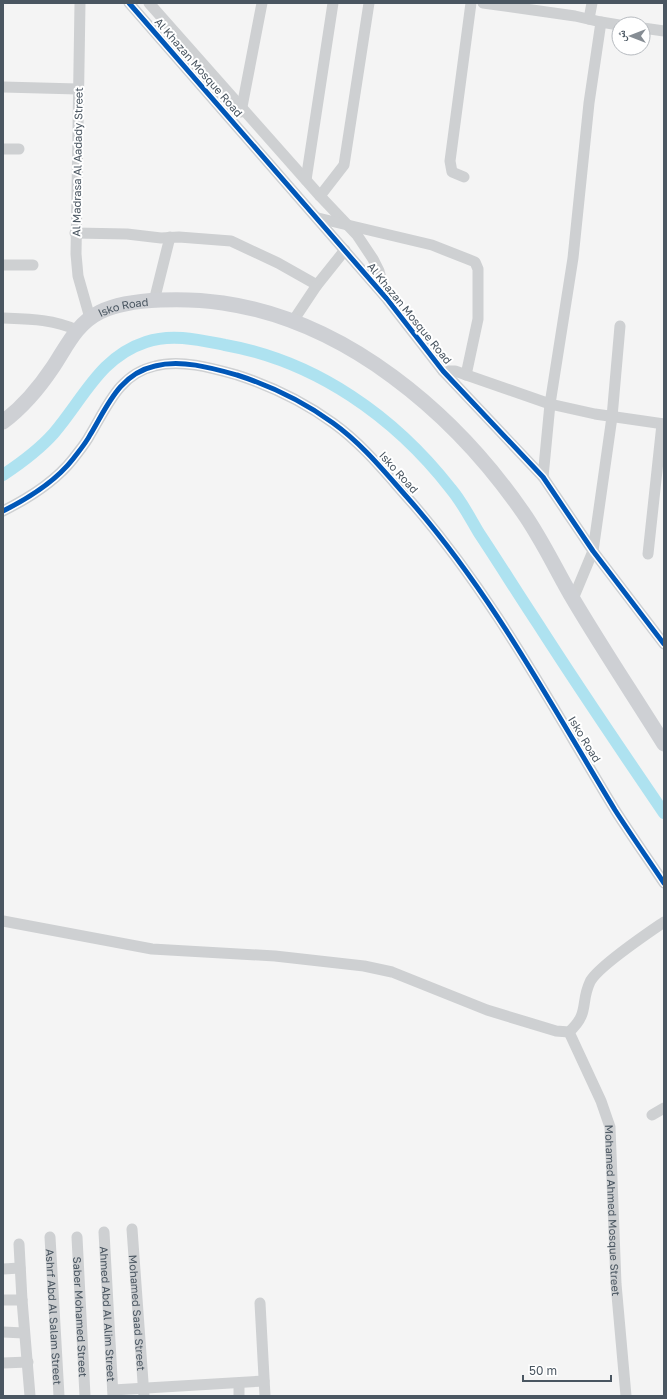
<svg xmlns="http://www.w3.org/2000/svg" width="667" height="1399" viewBox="0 0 667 1399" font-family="'Golos Text','Noto Naskh Arabic',sans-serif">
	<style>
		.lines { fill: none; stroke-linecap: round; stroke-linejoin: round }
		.canal { stroke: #aee2f0; stroke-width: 12 }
		.street { stroke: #ced0d2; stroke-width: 11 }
		.secondary { stroke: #ced0d4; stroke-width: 15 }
		.cycleway-casing { stroke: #fff; stroke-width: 8 }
		.cycleway { stroke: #0057b8; stroke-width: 5 }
		.labels { text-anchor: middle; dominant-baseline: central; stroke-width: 4; stroke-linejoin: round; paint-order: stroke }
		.street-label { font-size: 11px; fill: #4a5661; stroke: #fff }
	</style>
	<rect width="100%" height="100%" fill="#f4f4f4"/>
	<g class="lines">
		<path class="canal" d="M3,475C21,463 39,450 54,433C84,398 100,357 146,342C172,333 200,340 225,345C316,361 395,417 451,489C462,502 470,518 479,533C499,563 518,594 538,624C579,688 621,750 664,813"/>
		<g class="street">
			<polyline points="80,3 76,254 78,276 90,318"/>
			<polyline points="129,3 387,299 443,371 543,477 593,551 664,644"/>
			<polyline points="149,3 320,196 357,235 373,259 379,271 386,296"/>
			<polyline points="589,19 592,3"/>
			<polyline points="601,22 619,25"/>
			<polyline points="643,28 664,31"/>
			<polyline points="3,87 78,89"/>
			<polyline points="241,112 262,3"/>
			<polyline points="3,149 19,149"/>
			<polyline points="464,177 452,172 450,161 471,3"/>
			<polyline points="306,180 333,3"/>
			<polyline points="320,196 344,165 369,3"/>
			<polyline points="318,218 432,245 475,262 478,269 478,319 466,375"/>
			<polyline points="75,233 127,234 161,238 179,237 231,241 278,263 317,285"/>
			<polyline points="3,265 33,265"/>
			<polyline points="154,301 170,237"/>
			<path d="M3,318C29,319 52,319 77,330"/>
			<polyline points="293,321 317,285 345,250"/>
			<polyline points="443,371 455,371 550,404 573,258 589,103 601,22 575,16 483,3"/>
			<polyline points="543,477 550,404 595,414 664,424"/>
			<path d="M3,511C29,498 55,482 73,459C79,451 86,443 90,435C107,407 119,374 155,366C181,359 212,368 237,375C271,386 304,402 333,423C361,443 383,470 406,496C490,590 550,703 615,810C631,835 648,859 664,883"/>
			<polyline points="648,554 662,424"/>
			<polyline points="573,599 593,551 612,417 620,326"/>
			<path d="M3,921L152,949L275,956L364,966L392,972L487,1010L556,1031L569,1032C590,1013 580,1003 590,982C597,967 648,933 664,922"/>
			<path id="s1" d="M569,1032L601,1101L610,1127L616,1284L626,1396"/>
			<polyline points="652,1115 664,1108"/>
			<path id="s2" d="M132,1229L144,1396"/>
			<path id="s3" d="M104,1232L113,1396"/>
			<path id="s4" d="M50,1237L59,1396"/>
			<path id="s5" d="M77,1237L85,1396"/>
			<polyline points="19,1244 22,1300 30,1396"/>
			<polyline points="3,1269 20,1268"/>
			<polyline points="3,1300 22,1300"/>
			<polyline points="260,1303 265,1396"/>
			<polyline points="3,1332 24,1333"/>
			<polyline points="3,1363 28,1362"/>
			<polyline points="239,1383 239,1396"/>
			<polyline points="113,1390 264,1381"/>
		</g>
		<path class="secondary" id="s6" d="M3,422C23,407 39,388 53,367C67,346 76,324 100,312C130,297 190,298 223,303C346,321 453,412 522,511C542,539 556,570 573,599C602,648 634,696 664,744"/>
		<g class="cycleway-casing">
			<g id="cycleway">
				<polyline points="129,3 387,299 443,371 543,477 593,551 664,644"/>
				<path d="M3,511C29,498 55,482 73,459C79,451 86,443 90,435C107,407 119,374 155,366C181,359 212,368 237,375C271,386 304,402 333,423C361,443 383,470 406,496C490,590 550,703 615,810C631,835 648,859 664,883"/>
			</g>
		</g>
		<use href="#cycleway" class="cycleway"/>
	</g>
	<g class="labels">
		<g class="street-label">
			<text transform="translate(199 67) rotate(49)">Al Khazan Mosque Road</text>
			<text transform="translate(77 162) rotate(-89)">Al Madrasa Al Aadady Street</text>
			<text stroke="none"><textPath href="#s6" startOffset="172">Isko Road</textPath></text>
			<text transform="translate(410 313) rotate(51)">Al Khazan Mosque Road</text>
			<text transform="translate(399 472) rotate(48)">Isko Road</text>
			<text transform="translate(585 739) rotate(59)">Isko Road</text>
			<text stroke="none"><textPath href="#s1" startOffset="187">Mohamed Ahmed Mosque Street</textPath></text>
			<text stroke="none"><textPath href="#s2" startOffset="84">Mohamed Saad Street</textPath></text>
			<text stroke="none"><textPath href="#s3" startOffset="82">Ahmed Abd Al Alim Street</textPath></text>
			<text stroke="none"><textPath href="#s4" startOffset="80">Ashrf Abd Al Salam Street</textPath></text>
			<text stroke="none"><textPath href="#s5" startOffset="80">Saber Mohamed Street</textPath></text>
		</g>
	</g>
	<rect width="667" height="1399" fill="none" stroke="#4a5661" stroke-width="8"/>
	<g transform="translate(631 36) rotate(270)"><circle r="19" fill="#ffffff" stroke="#b7bbc0"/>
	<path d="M0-3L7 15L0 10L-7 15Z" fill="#868d94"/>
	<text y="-6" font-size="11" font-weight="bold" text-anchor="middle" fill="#4a5661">ش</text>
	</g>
	<path d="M523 1375v6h88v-6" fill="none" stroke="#4a5661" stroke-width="2"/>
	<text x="529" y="1375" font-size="12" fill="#4a5661" stroke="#ffffff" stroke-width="3" paint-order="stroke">50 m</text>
</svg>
